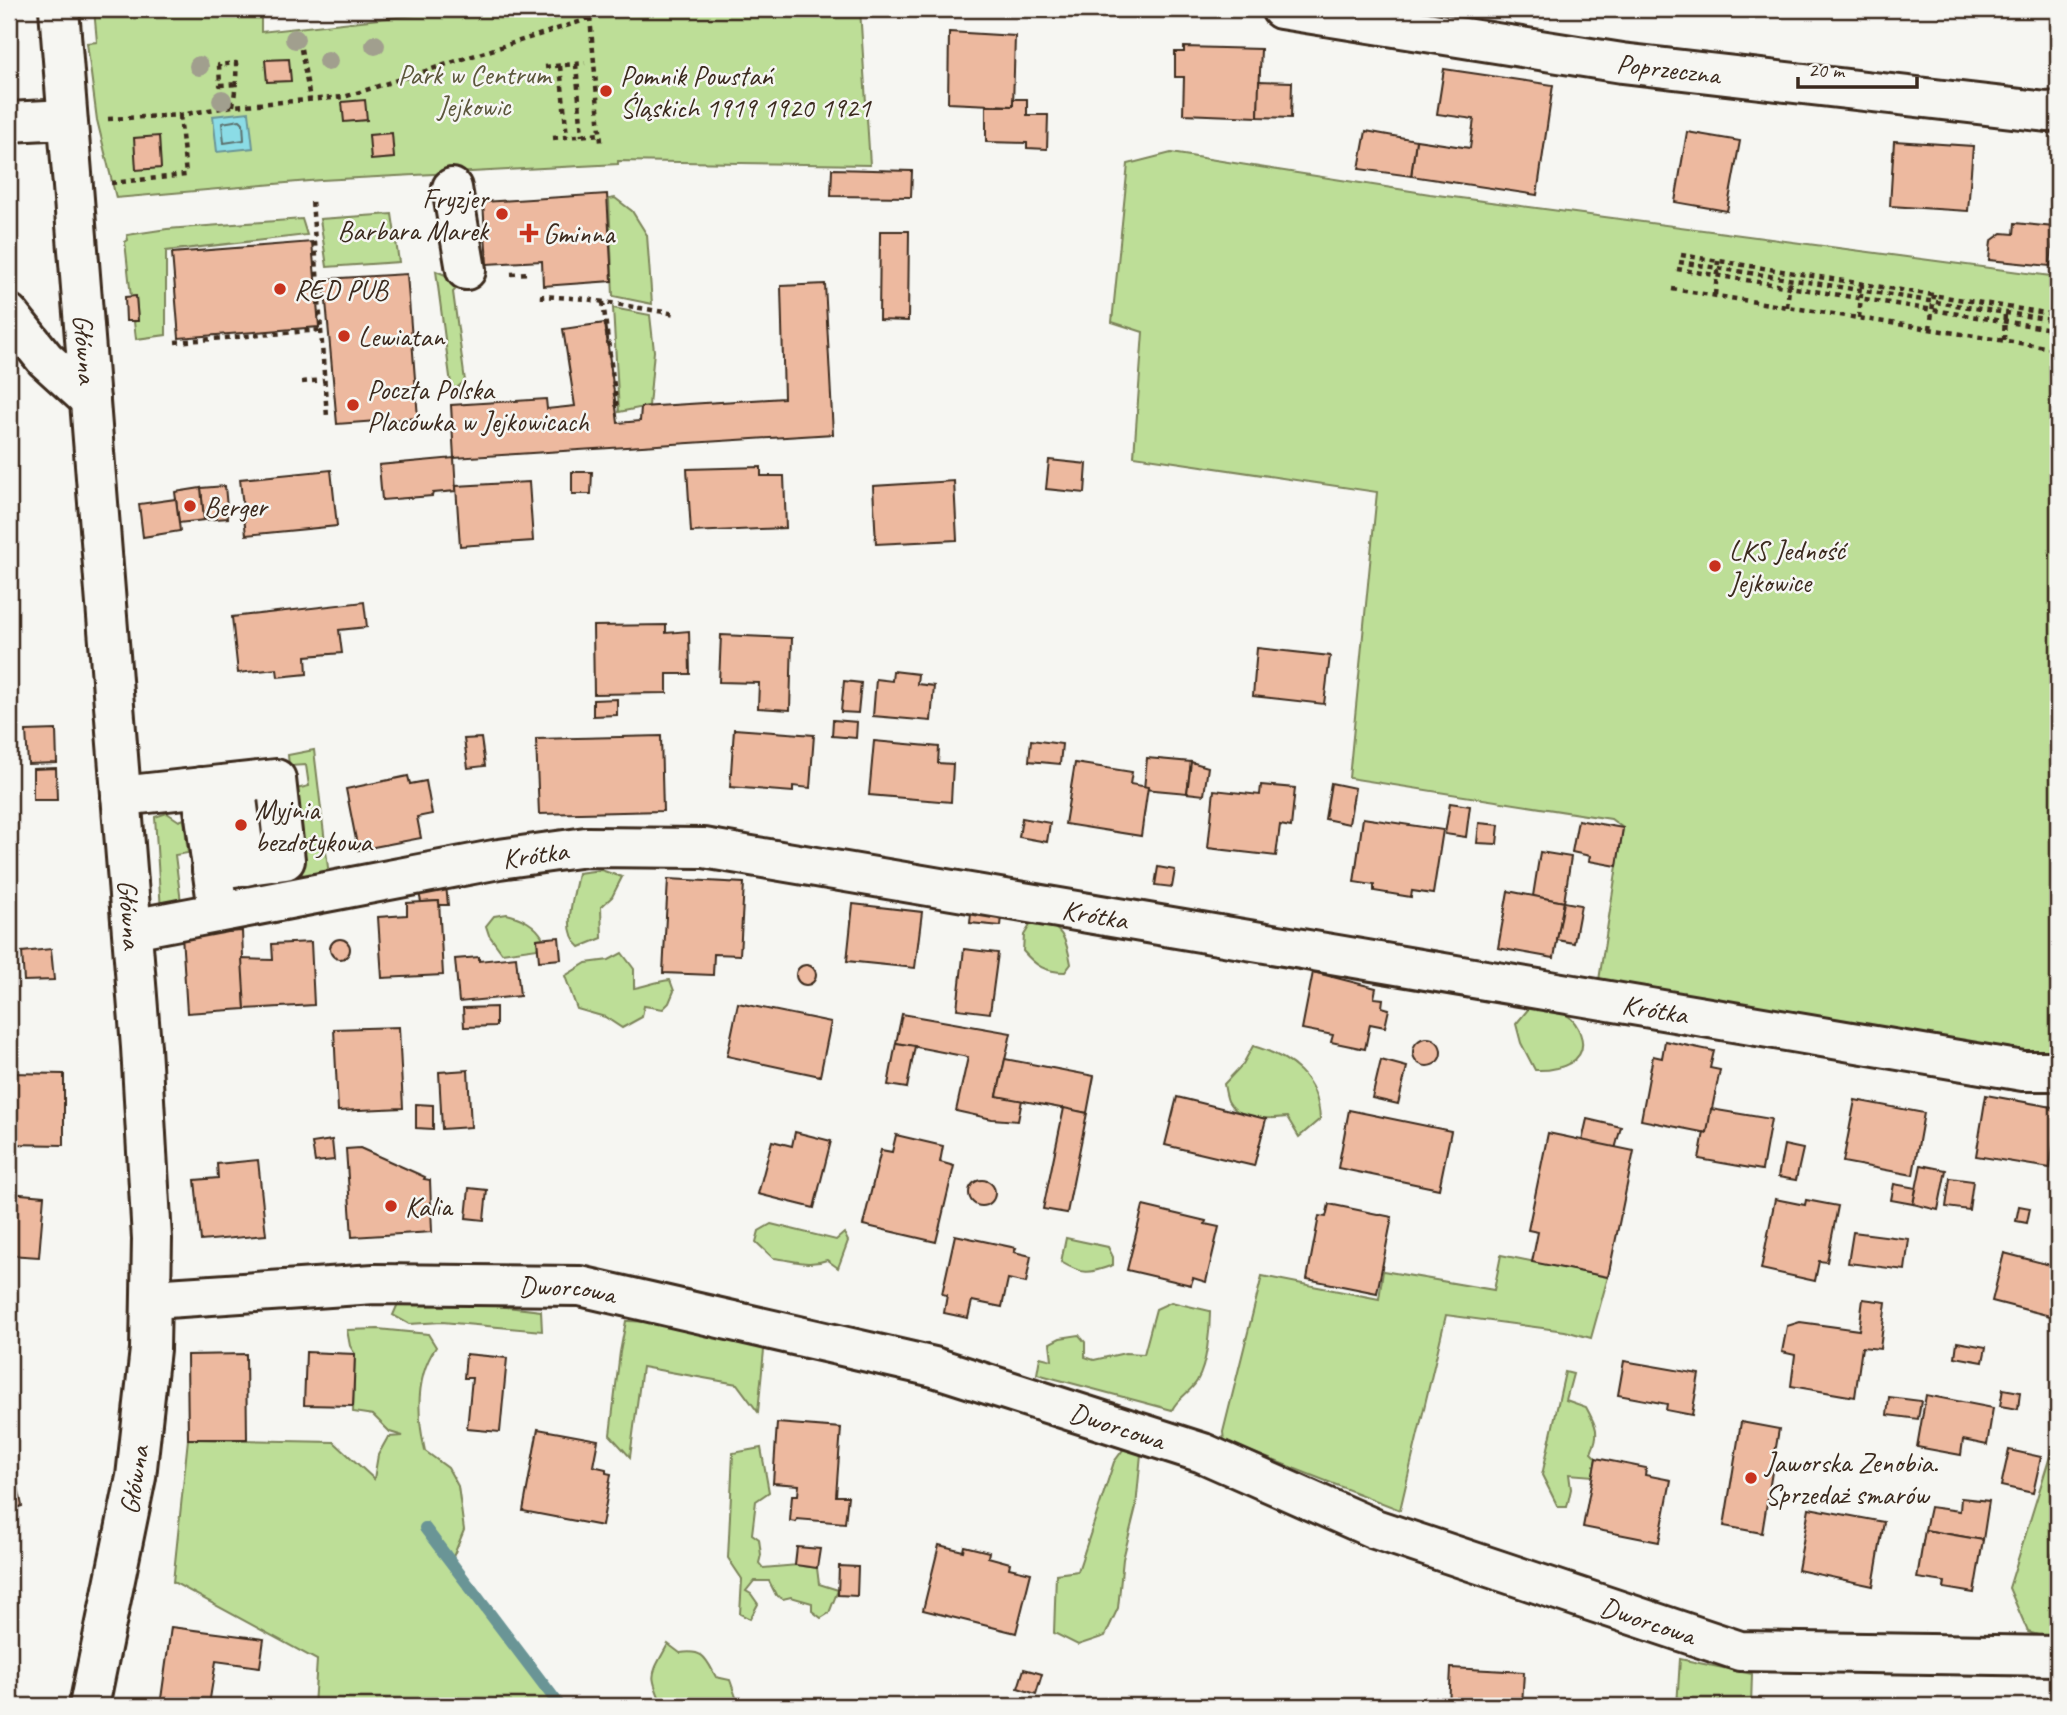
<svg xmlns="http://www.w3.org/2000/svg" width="2067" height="1715" viewBox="0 0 2067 1715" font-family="Caveat,sans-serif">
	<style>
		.green { fill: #bdde97; stroke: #7c845a; stroke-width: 2 }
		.water { fill: #8bdce6; stroke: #6b9596; stroke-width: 2 }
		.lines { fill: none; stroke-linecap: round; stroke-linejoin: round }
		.shore { stroke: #5b716e; stroke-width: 2 }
		.stream { stroke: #6b9596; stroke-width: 12 }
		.building { fill: #edb99f; stroke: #3b2a1e; stroke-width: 2 }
		.minor-casing { stroke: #3b2a1e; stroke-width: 44 }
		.path { stroke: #3b2a1e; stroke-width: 4.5; stroke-dasharray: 5 5; stroke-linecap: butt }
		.minor { stroke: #f6f6f2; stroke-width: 38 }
		.tree { fill: #a19f8e }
		.poi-dot { fill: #c8321e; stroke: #f6f6f2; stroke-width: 2.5 }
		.labels { text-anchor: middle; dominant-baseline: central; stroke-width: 5; stroke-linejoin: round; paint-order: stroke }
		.street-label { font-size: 28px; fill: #3b2a1e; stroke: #f6f6f2 }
		.park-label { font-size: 28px; fill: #5c573c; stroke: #f6f6f2 }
		.poi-label { font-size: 28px; fill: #3b2a1e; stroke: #f6f6f2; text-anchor: start }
	</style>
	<rect width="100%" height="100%" fill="#f6f6f2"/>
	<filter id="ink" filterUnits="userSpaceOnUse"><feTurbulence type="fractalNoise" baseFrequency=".0143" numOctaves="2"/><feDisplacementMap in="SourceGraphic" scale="14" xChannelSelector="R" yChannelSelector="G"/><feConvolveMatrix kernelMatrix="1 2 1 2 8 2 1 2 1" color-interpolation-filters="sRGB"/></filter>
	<g filter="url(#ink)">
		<g class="green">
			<polygon points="94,9 261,9 261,32 470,9 860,9 870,165 618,161 618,164 321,180 116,198 97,120 87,43 97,42"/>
			<polygon points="1171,153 1430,194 2058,277 2058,1060 1599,980 1623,828 1611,819 1349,778 1377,492 1134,456 1143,332 1112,322 1128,164"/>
			<polygon points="615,198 632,211 647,235 652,304 613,296 609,199"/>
			<polygon points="392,214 399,262 327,267 320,219"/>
			<polygon points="302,219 307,235 166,251 166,335 136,339 134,322 138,320 136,297 131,297 125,242 128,240 127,235 167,229"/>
			<polygon points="436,271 462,282 453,292 465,381 452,392"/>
			<polygon points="613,308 650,315 654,351 649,406 619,412"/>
			<polygon points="314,750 329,876 242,899 252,886 303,880 292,790 309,786 306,765 289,766 288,755"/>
			<polygon points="167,813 179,821 184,819 188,853 175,855 182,910 161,911 155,817"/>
			<path d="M601,870L622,877L612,897L601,907L602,938L580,947C560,930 575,894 578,873Z"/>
			<path d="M507,914C522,918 535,924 543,938L537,939L538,948L502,953L489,935L486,926L494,916Z"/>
			<path d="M1032,922C1062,924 1066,937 1071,964L1065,972C1045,972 1036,966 1023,951L1024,935Z"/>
			<path d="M622,953L634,969V988C646,986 657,981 670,980L674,991L669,1003L663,1009L644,1006L642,1017L622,1028L605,1017L577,1009L565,976L586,963L609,960Z"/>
			<path d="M1530,1007C1543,1008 1556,1009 1568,1016C1573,1019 1578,1027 1580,1033C1591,1063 1557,1071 1535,1070L1521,1043L1516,1024Z"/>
			<path d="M1253,1046C1291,1057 1318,1077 1320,1119L1299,1137L1287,1117C1269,1119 1239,1121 1228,1101C1226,1096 1225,1089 1224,1084L1243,1064Z"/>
			<path d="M771,1224L836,1240L844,1233L848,1241L838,1268L827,1260C808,1267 793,1260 773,1258L756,1242L759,1231Z"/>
			<path d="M1066,1238L1108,1247L1113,1257V1265C1089,1274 1083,1275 1061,1262Z"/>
			<polygon points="1501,1255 1608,1277 1591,1338 1565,1331 1446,1315 1400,1510 1224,1441 1223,1432 1262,1276 1379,1299 1383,1271 1494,1290"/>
			<polygon points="400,1299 444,1300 541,1311 542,1331 442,1322 409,1324 393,1315"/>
			<path d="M1171,1302L1210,1311C1210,1331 1207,1364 1197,1381C1190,1393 1177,1398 1172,1410L1037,1374L1040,1357L1052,1360L1050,1343L1060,1338L1079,1335L1085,1342V1357L1094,1360L1125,1353L1144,1354L1156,1309Z"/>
			<path d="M626,1321C671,1323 726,1325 764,1350L758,1412L737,1384L642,1367L630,1457L610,1435L620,1352Z"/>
			<path d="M378,1329L428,1334L436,1347C415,1377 417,1416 425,1451L448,1468L458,1486L464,1530L451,1562L548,1690L563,1706H314L317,1660L173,1582L188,1439L334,1442L374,1479L378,1455L388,1437L403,1436L390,1432L373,1415L353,1412L355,1354L350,1346L347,1330Z"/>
			<path d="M1565,1372L1573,1374L1566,1400L1586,1407C1597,1427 1600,1433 1591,1453L1596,1458L1593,1476L1569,1474L1571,1489L1567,1507H1558L1542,1475Z"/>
			<polygon points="2056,1437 2058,1437 2058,1544 2050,1558 2053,1611 2058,1614 2058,1641 2028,1632 2009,1588"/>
			<polygon points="1128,1443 1141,1454 1136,1507 1123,1559 1118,1608 1105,1636 1078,1645 1054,1633 1056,1574 1078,1571 1114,1462"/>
			<polygon points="761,1448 769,1492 756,1501 752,1534 759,1539 761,1555 759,1563 763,1568 798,1565 817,1568 819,1584 838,1590 829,1613 821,1618 812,1611 812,1603 791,1597 783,1599 776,1595 769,1581 754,1581 746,1591 751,1594 758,1604 750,1619 740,1614 742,1579 728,1558 733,1453"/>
			<path d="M668,1644L680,1653C704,1649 706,1659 716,1677L730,1680L737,1700L736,1706H663C648,1673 651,1676 668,1644Z"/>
			<polygon points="1680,1659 1752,1674 1751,1706 1677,1706"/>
		</g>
		<polygon class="water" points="249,112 253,148 217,152 213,116"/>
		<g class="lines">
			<polygon class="shore" points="240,120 243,123 244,140 224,143 222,123"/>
			<polyline class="stream" points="425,1528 560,1706"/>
		</g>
		<g class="building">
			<polygon points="949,32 1015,36 1013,106 948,103"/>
			<polygon points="1184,47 1261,49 1258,117 1183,114 1184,77 1175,77 1175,52 1184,52"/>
			<polygon points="289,59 291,81 267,82 265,60"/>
			<polygon points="1444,69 1553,85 1537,195 1411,176 1416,140 1470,148 1474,119 1437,114"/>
			<polygon points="1259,81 1292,82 1291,118 1258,117"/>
			<polygon points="1013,99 1027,99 1027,115 1048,115 1047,149 1027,148 1027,143 986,142 986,106 1013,106"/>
			<polygon points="365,100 367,120 344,122 342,102"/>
			<polygon points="1366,131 1416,140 1411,176 1359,169"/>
			<polygon points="1687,132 1740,141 1727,211 1675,202"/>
			<polygon points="392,133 394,158 371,160 369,135"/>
			<polygon points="159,136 161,168 136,170 134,138"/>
			<polygon points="1894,141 1973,146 1968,211 1890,206"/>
			<polygon points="832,169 912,171 911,197 831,196"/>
			<polygon points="607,194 612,281 543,286 542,261 487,264 483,202"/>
			<polygon points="2015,223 2054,227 2050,266 1989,260 1991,241 2002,233 2014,234"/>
			<polygon points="880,231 909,231 908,321 879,320"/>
			<polygon points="312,242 319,327 179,338 172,253"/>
			<polygon points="407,274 418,418 337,424 324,279"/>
			<polygon points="825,284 833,434 454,458 451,405 546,399 547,409 575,406 563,329 605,323 618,423 640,421 641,407 784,398 781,286"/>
			<polygon points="136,296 138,321 126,321 125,297"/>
			<polygon points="454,458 456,491 433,493 432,496 382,500 379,465"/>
			<polygon points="1049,460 1087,464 1085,493 1046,489"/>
			<polygon points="761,467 761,476 784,476 786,528 691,532 687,469"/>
			<polygon points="331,470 337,526 246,535 240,479"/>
			<polygon points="572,472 592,472 591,494 572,494"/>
			<polygon points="954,481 957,540 876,544 873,486"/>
			<polygon points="529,482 533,541 460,546 456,486"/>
			<polygon points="225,486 228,518 204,520 201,488"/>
			<polygon points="201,488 204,520 179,523 175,492"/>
			<polygon points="176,499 180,531 143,537 139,504"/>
			<polygon points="364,602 367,627 339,630 342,653 306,656 307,674 278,677 277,669 238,673 232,617"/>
			<polygon points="666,625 666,633 689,631 690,674 667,674 667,693 594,694 593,626"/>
			<polygon points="721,635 792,638 790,710 758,708 759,683 719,682"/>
			<polygon points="1257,648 1330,656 1324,704 1253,696"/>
			<polygon points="893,671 918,674 917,684 934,686 931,721 873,716 876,679 892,681"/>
			<polygon points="844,681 861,683 858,713 841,712"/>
			<polygon points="617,699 617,715 593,716 593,700"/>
			<polygon points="833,720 857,722 856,738 832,736"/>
			<polygon points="734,729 814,735 810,788 793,786 793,792 730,787"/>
			<polygon points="56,730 57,763 28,764 26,731"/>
			<polygon points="661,736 663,811 539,814 536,739"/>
			<polygon points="481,738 485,766 468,768 464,739"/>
			<polygon points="1031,740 1062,744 1060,764 1029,761"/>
			<polygon points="874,741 939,747 938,763 953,764 951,802 869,795"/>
			<polygon points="1147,758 1191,762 1187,793 1144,789"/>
			<polygon points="1191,762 1208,767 1204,795 1187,793"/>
			<polygon points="1075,763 1132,772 1130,784 1148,787 1141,836 1065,824"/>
			<polygon points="56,768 57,800 33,800 33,769"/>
			<polygon points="408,776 410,784 426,781 432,814 417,817 421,838 358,850 346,789"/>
			<polygon points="1331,783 1355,788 1349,824 1325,819"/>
			<polygon points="1261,785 1295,788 1291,827 1280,825 1276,856 1208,848 1214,790 1260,795"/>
			<polygon points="1450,803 1470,806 1466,837 1445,834"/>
			<polygon points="1022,818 1050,823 1047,842 1019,837"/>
			<polygon points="1363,818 1443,830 1433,894 1412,891 1411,897 1374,891 1374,885 1354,882"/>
			<polygon points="1578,820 1623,828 1617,866 1589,861 1590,856 1572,852"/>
			<polygon points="1479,823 1499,825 1497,844 1477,843"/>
			<polygon points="1540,852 1571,857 1564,902 1533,896"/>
			<polygon points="1158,867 1175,870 1172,887 1155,885"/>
			<polygon points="445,875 448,905 439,905 439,901 421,902 417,883"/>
			<polygon points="668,879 744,883 740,955 714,954 713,975 663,973"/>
			<polygon points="1508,891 1564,902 1554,958 1498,948"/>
			<polygon points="439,901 443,975 382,978 378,917 407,915 407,903"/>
			<polygon points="1564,902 1581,905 1574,943 1557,940"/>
			<polygon points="853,904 922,912 915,968 847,961"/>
			<polygon points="972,904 1003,907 1001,926 970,923"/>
			<polygon points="242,931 245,1009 187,1013 182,935"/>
			<polygon points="559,937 561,959 539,961 537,939"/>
			<circle cx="340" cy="949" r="10"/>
			<polygon points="311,942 314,1005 245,1009 242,959 273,960 272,944"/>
			<polygon points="51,949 54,980 24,981 22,952"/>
			<polygon points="964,949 998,953 990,1013 957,1009"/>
			<polygon points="479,957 479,961 516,957 520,996 459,1002 455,959"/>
			<circle cx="806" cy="975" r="10"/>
			<polygon points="1313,972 1376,988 1374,998 1383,999 1382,1007 1389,1009 1385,1027 1370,1024 1365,1049 1331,1042 1333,1035 1302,1029"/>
			<polygon points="738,1003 831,1022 820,1076 727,1056"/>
			<polygon points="496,1007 496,1026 464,1027 463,1008"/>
			<polygon points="902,1014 1011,1033 997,1096 1022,1100 1018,1121 992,1119 956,1111 968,1057 896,1043"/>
			<polygon points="399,1027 403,1108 338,1111 334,1029"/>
			<circle cx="1427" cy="1052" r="14"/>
			<polygon points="1665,1041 1714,1051 1710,1068 1720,1070 1707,1133 1641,1120 1653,1056 1662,1058"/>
			<polygon points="896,1043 915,1046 907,1088 888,1085"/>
			<polygon points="1005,1059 1094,1076 1087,1113 997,1096"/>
			<polygon points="1381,1060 1407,1067 1398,1104 1372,1098"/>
			<polygon points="468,1070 471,1127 442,1129 439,1072"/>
			<polygon points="9,1073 64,1074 64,1145 9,1144"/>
			<polygon points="1986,1095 2058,1108 2050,1168 1976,1156"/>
			<polygon points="1177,1097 1266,1119 1254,1166 1165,1145"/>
			<polygon points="1855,1100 1924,1113 1913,1175 1843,1162"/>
			<polygon points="416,1104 433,1105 433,1129 416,1128"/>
			<polygon points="1064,1108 1087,1113 1067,1213 1043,1209"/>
			<polygon points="1711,1109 1771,1119 1762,1170 1699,1159 1704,1132 1707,1133"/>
			<polygon points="1349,1110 1451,1131 1439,1189 1338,1168"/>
			<polygon points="1587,1119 1621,1127 1615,1149 1582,1141"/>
			<polygon points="795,1132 831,1141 814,1208 758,1194 772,1141 792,1146"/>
			<polygon points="1548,1133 1634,1151 1608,1277 1532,1262 1538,1232 1528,1230"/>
			<polygon points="896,1135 943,1146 940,1162 954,1166 936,1242 863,1225 881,1150 892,1152"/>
			<polygon points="332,1140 334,1160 315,1162 312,1143"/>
			<polygon points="1784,1145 1803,1149 1796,1180 1778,1177"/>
			<polygon points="360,1148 425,1177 424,1179 430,1180 432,1232 352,1237 346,1149"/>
			<polygon points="258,1160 266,1235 201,1241 195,1180 218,1178 217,1164"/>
			<polygon points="1921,1165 1946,1170 1938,1210 1913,1204"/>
			<polygon points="1950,1178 1973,1181 1969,1210 1946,1207"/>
			<circle cx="982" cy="1193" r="13"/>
			<polygon points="1894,1184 1916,1188 1913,1204 1891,1200"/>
			<polygon points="469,1188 487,1190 484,1220 466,1218"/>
			<polygon points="9,1193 44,1196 39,1257 9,1255"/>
			<polygon points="1775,1199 1805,1205 1806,1200 1838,1206 1827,1262 1819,1261 1815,1281 1761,1269"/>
			<polygon points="1329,1204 1392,1217 1377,1293 1307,1279 1319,1216 1326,1217"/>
			<polygon points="1143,1206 1206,1221 1205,1224 1219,1227 1206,1282 1193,1278 1191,1285 1127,1270"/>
			<polygon points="2019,1206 2030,1208 2027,1223 2016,1221"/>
			<polygon points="1853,1232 1909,1239 1905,1270 1848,1263"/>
			<polygon points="955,1235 1016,1248 1014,1252 1031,1256 1026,1283 1008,1279 1002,1307 972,1301 968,1318 944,1313 947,1295 942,1294"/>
			<polygon points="2004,1253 2058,1267 2058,1302 2054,1317 1992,1301"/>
			<polygon points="1863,1299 1886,1302 1880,1349 1862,1347 1855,1397 1791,1386 1795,1355 1782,1352 1787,1326 1800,1322 1859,1330"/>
			<polygon points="1957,1342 1986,1347 1983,1362 1955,1357"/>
			<polygon points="306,1352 355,1354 353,1406 304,1405"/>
			<polygon points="246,1354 247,1439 188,1439 187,1355"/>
			<polygon points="466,1354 507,1358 500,1432 467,1429 472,1378 464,1378"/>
			<polygon points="1624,1361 1699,1374 1692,1415 1666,1410 1667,1404 1618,1395"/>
			<polygon points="2003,1389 2020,1392 2018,1409 2000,1406"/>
			<polygon points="1926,1395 1993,1408 1987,1445 1963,1440 1961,1455 1917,1447"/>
			<polygon points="1889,1397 1921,1401 1918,1419 1887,1415"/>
			<polygon points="1741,1422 1779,1429 1762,1533 1724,1526"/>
			<polygon points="777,1423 841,1428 836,1496 848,1496 845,1523 797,1519 796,1522 790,1521 792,1495 798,1495 799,1485 773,1483"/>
			<polygon points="538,1429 598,1440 593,1466 606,1469 606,1473 611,1474 602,1526 523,1511"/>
			<polygon points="9,1441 22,1506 9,1510"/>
			<polygon points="2009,1450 2041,1457 2033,1493 2001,1486"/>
			<polygon points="1596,1458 1646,1468 1645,1475 1671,1480 1659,1542 1583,1527"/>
			<polygon points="1961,1498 1989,1501 1983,1540 1925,1530 1930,1507 1960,1511"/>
			<polygon points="1809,1508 1884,1522 1873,1586 1798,1570"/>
			<polygon points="1925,1530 1983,1540 1974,1593 1944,1588 1945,1582 1917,1578"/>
			<polygon points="939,1545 963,1551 964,1546 989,1552 988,1557 1010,1563 1009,1568 1031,1573 1016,1633 923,1610"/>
			<polygon points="797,1547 820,1549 817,1568 795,1565"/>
			<polygon points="839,1566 858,1567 857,1596 838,1595"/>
			<polygon points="171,1627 264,1639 260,1667 216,1661 209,1705 161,1699"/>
			<polygon points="1451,1668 1524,1672 1522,1706 1449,1706"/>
			<polygon points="1024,1669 1042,1674 1036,1694 1018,1688"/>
			<polygon points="1587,1701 1670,1703 1670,1706 1587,1706"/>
		</g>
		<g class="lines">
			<g class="minor-casing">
				<g id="minor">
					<path id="s1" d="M59,9L141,1047L152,1239L150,1349L136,1477L89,1706"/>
					<path id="s2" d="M1281,9L1622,63L2047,112L2058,111"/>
					<polyline points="9,122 67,119"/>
					<polyline points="452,188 466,270"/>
					<polyline points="9,314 45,359 90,400"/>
					<polyline points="235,784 246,866"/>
					<polyline points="201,787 216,896"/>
					<polyline points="121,796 276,779 285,860 212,870"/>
					<path id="s3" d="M132,929L499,859L586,847L704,848L2023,1071H2058"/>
					<path id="s4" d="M152,1299L374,1284L580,1286L934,1367L1203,1453L1375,1529L1740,1651L2058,1656"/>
				</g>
			</g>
			<g class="path">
				<polyline points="590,17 601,142"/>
				<polyline points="301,49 310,99"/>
				<polyline points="576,64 582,136"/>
				<polyline points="560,66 567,137"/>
				<polyline points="545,67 585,63"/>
				<path d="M233,106C235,91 237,78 236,63L219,65L220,85L237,84"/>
				<polyline points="108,119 180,115 233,106 344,97 582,21 599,12 600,9"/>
				<polyline points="553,138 601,134"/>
				<polyline points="111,183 186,175 180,115"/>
				<polyline points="1681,255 2058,315"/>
				<polyline points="1679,262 2058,321"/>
				<polyline points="1677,269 2058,330"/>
				<polyline points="511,274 530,273"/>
				<polyline points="1672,289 2058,349"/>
				<polyline points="1715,295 1718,261"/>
				<polyline points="542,299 542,296 586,299 676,314"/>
				<polyline points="603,302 617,409"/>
				<polyline points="1787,307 1790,280"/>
				<polyline points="1859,318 1862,284"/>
				<polyline points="1930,329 1934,295"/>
				<polyline points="321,330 327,417"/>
				<polyline points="2004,340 2005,311"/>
				<polyline points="175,342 321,330 312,199"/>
				<polyline points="302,382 324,380"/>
			</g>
			<use href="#minor" class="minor"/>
		</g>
		<g class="tree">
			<circle cx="295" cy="39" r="10"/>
			<circle cx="375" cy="45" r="10"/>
			<circle cx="328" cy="61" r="10"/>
			<circle cx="199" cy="66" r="10"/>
			<circle cx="222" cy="100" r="10"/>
		</g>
	</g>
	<g class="poi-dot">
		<circle cx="606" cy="91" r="7"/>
		<circle cx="502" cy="214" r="7"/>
		<path d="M525.5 222.5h7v7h7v7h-7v7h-7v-7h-7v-7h7z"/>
		<circle cx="280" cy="289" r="7"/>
		<circle cx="344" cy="336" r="7"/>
		<circle cx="353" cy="405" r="7"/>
		<circle cx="190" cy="506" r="7"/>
		<circle cx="1715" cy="566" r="7"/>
		<circle cx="241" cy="825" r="7"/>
		<circle cx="391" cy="1206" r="7"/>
		<circle cx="1751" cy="1478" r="7"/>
	</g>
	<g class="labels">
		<g class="street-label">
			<text stroke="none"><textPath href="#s2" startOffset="392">Poprzeczna</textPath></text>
			<text stroke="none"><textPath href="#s1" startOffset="341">Główna</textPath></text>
			<text stroke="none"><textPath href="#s3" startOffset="410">Krótka</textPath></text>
			<text stroke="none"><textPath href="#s3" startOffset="976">Krótka</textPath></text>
			<text stroke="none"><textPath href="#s1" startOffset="908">Główna</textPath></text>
			<text stroke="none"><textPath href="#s3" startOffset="1544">Krótka</textPath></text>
			<text stroke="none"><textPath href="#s4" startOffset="416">Dworcowa</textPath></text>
			<text stroke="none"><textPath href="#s4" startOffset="984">Dworcowa</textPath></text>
			<text transform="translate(134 1480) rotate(-81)">Główna</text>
			<text stroke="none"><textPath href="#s4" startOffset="1550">Dworcowa</textPath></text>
		</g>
		<g class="park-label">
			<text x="474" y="74">Park w Centrum<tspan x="474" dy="32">Jejkowic</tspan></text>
		</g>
		<g class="poi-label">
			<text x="620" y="75">Pomnik Powstań<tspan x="620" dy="32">Śląskich 1919 1920 1921</tspan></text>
			<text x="488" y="198" text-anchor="end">Fryzjer<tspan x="488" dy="32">Barbara Marek</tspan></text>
			<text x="543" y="233">Gminna</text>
			<text x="294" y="289">RED PUB</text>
			<text x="358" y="336">Lewiatan</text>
			<text x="367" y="389">Poczta Polska<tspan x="367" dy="32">Placówka w Jejkowicach</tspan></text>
			<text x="204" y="506">Berger</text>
			<text x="1729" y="550">LKS Jedność<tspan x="1729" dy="32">Jejkowice</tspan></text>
			<text x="255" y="809">Myjnia<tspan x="255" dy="32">bezdotykowa</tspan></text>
			<text x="405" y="1206">Kalia</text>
			<text x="1765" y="1462">Jaworska Zenobia.<tspan x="1765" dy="32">Sprzedaż smarów</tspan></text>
		</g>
	</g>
	<rect width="2067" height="1715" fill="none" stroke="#f6f6f2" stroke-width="35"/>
	<rect x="18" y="18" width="2032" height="1680" fill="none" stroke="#3b2a1e" stroke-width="2.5" filter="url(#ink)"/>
	<path d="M1798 77v10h119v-10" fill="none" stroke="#3b2a1e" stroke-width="3.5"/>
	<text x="1808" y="77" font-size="21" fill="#3b2a1e" stroke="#f6f6f2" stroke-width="5" paint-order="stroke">20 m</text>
</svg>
